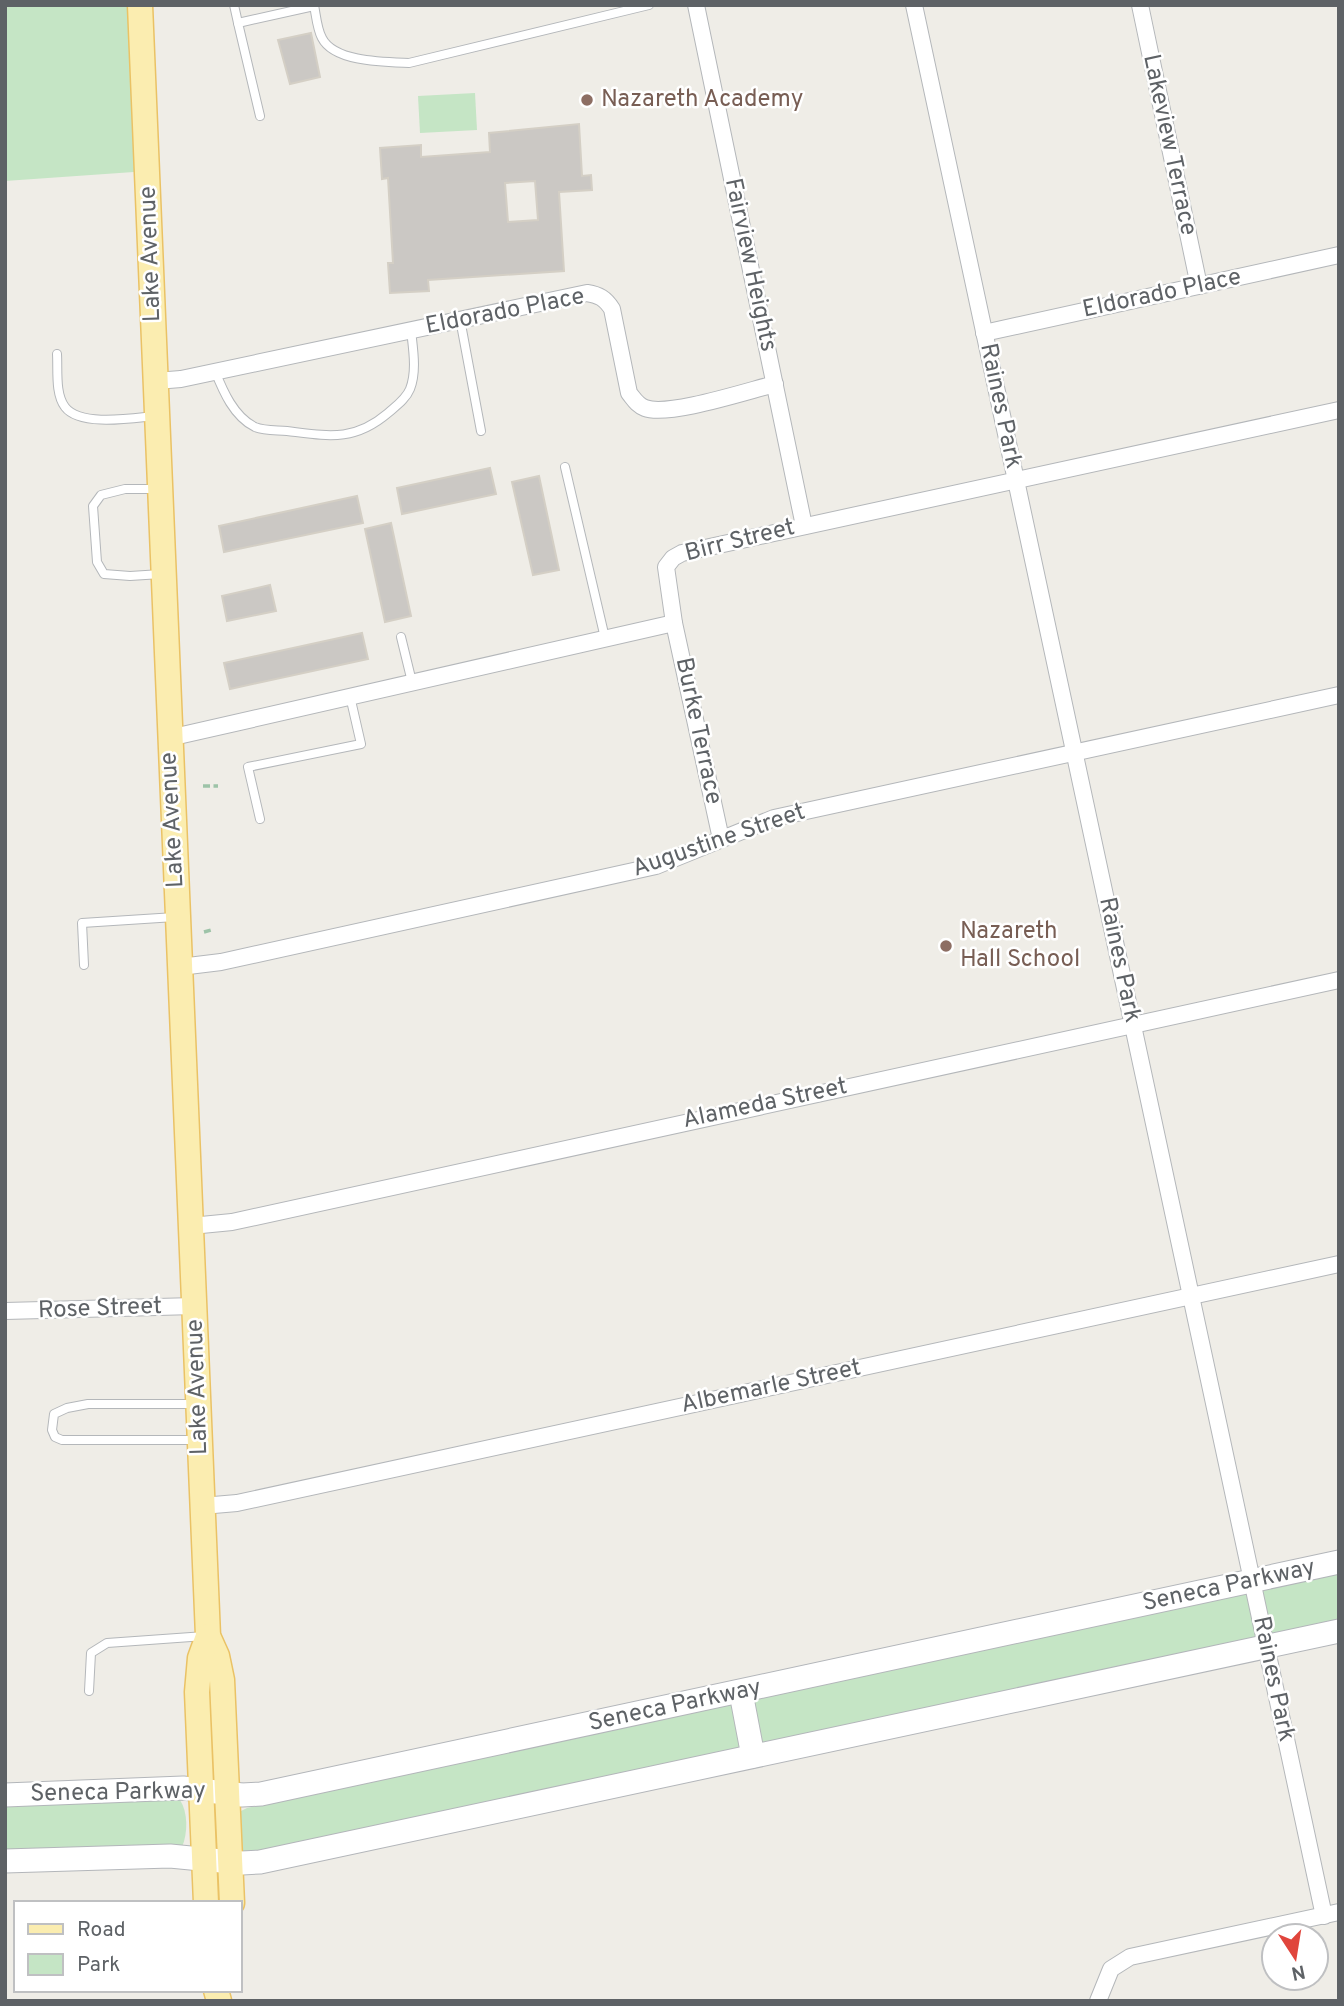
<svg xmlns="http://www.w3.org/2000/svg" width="1344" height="2006" viewBox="0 0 1344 2006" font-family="Overpass,sans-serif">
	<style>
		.green { fill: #c5e5c5 }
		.building { fill: #cbc8c4; stroke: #d4cfc5; stroke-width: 2; fill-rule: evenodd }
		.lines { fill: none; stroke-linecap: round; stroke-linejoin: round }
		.lane-casing { stroke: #b4b7ba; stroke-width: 10 }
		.street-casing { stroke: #b4b7ba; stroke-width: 18 }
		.secondary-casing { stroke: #b3b6ba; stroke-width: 25 }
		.primary-casing { stroke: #eac265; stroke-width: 27 }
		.path { stroke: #9dc3a8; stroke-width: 3.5; stroke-dasharray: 7 3.5; stroke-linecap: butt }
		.lane { stroke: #fff; stroke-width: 8 }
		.street { stroke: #fff; stroke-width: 16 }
		.secondary { stroke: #fff; stroke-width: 23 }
		.primary { stroke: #fbedb0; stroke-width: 24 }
		.education-dot { fill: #8d6e63; stroke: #fff; stroke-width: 2.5 }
		.labels { text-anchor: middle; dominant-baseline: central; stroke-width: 5; stroke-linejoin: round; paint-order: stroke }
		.education-label { font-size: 24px; fill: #785e54; stroke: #fff; text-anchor: start }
		.street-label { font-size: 24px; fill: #5e6266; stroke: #fff }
	</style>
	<rect width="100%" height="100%" fill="#efede7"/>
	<g class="green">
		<polygon points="5,5 140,5 148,171 5,181"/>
		<polygon points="475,93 477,130 420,133 418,96"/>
		<polygon points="1339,1573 1339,1622 247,1855 241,1851 239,1812 247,1808"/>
		<path d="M167,1799L180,1800C188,1812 188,1833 182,1847L5,1855V1805Z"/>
	</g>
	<g class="building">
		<polygon points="311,33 320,77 290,84 278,40"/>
		<path d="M579,124L582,176L591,175L592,190L559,192L564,271L428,280L429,291L390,293L388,263H393L388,178L382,179L380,148L421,145V157L490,152L489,133ZM535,181L538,220L508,222L505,183Z"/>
		<polygon points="490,468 496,494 402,514 397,488"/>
		<polygon points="539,476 559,570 533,575 512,482"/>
		<polygon points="357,496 363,523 224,552 219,526"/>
		<polygon points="391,523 411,616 385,622 365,529"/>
		<polygon points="270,585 276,611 227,621 222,596"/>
		<polygon points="362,633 368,659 230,689 224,663"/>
	</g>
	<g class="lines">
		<g class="lane-casing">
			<g id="lane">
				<polyline points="234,5 238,23"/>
				<path d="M314,5C316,15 317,29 322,38C334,62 384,62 409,63L649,5"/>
				<polyline points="260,116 238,23 314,6"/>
				<polyline points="460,319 481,431"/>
				<path d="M57,354C58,370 55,394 65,407C80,427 133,418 154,416"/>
				<path d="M215,371C223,391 234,417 255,427C264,431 277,430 287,431C328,436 354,442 388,413C396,406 406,399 410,389C417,371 413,349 411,330"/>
				<polyline points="565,467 605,638"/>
				<polyline points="157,489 125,489 101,495 93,506 97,562 104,574 130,576 161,574"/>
				<polyline points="401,637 412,682"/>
				<polyline points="260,819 248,767 361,744 350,696"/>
				<polyline points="84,965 82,923 175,917"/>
				<polyline points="195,1404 88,1404 67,1408 54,1414 52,1430 55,1437 62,1440 196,1440"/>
				<polyline points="89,1691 91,1653 107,1643 205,1636"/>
			</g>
		</g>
		<g class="street-casing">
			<g id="street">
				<polyline points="696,5 804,526"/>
				<polyline points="914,5 1324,1916"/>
				<polyline points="1140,5 1199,286"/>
				<polyline points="984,333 1339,255"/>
				<path d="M156,381L181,379L587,293C599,295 605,298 612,309L629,393C634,399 637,405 645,408C668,417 747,391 775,384"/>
				<polyline points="169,738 674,623"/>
				<polyline points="721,839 674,623 666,567 673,558 682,553 1339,410"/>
				<polyline points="180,967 221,962 656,866 774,818 1339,695"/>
				<polyline points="191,1226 232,1222 1339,980"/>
				<polyline points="5,1311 195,1306"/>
				<polyline points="202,1506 237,1503 1339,1264"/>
				<polyline points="1098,2001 1111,1969 1130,1957 1339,1912"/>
			</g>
		</g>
		<g class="secondary-casing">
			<g id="secondary">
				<polyline points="741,1693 753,1756"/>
				<polyline points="5,1795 183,1788 242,1795 261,1794 1339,1562"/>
				<polyline points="5,1861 170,1856 242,1863 260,1862 1339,1631"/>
			</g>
		</g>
		<g class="primary-casing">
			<g id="primary">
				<polyline points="140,5 208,1636 217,1656 222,1680 232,1903"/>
				<polyline points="206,1903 197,1692 200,1658 208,1636"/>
				<polyline points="216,1990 219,2001"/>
			</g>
		</g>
		<g class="path">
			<polyline points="203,786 218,786"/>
			<polyline points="204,932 211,930"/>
		</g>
		<use href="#lane" class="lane"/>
		<use href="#street" class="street"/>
		<use href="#secondary" class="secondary"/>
		<use href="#primary" class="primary"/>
	</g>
	<g class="education-dot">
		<circle cx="587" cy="100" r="7"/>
		<circle cx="946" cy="946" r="7"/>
	</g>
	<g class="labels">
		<g class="education-label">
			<text x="601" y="100">Nazareth Academy</text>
			<text x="960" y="932">Nazareth<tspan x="960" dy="28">Hall School</tspan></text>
		</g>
		<g class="street-label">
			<text transform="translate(1169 145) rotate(78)">Lakeview Terrace</text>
			<text transform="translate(151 254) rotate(-92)">Lake Avenue</text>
			<text transform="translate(750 265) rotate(78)">Fairview Heights</text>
			<text transform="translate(1162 294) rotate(-12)">Eldorado Place</text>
			<text transform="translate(505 312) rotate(-11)">Eldorado Place</text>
			<text transform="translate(1000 406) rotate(78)">Raines Park</text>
			<text transform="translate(740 541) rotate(-14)">Birr Street</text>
			<text transform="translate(698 731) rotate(78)">Burke Terrace</text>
			<text transform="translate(173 820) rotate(-93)">Lake Avenue</text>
			<text transform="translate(719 841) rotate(-19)">Augustine Street</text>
			<text transform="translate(1119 960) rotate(78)">Raines Park</text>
			<text transform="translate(765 1104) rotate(-12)">Alameda Street</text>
			<text transform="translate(100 1309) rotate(-2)">Rose Street</text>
			<text transform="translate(198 1387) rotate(-92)">Lake Avenue</text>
			<text transform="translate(771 1387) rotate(-12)">Albemarle Street</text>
			<text transform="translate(1229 1586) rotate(-12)">Seneca Parkway</text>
			<text transform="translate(1273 1679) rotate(78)">Raines Park</text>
			<text transform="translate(675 1706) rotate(-12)">Seneca Parkway</text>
			<text transform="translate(118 1793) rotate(-1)">Seneca Parkway</text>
		</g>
	</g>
	<rect width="1344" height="2006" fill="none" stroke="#5e6266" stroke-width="14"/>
	<rect x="14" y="1901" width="228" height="91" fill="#ffffff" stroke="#bfc0c2" stroke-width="2"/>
	<rect x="28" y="1924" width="35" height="10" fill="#fbedb0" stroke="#bfc0c2" stroke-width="2"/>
	<text x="77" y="1936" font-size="21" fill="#5e6266">Road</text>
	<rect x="28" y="1954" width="35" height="21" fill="#c5e5c5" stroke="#bfc0c2" stroke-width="2"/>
	<text x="77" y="1971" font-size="21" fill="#5e6266">Park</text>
	<g transform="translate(1295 1957) rotate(168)"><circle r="33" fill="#ffffff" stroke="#bfc0c2" stroke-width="2"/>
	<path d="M0-5L12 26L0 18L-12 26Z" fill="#e0453c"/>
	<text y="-10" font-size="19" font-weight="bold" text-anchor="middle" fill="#5e6266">N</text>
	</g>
</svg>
